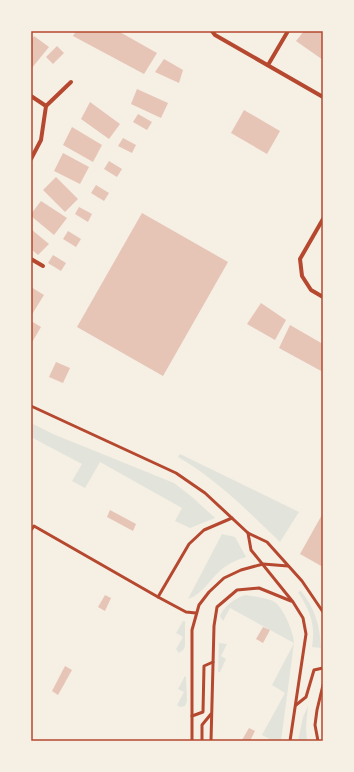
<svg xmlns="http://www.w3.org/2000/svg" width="354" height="772" viewBox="0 0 354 772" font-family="Literata,serif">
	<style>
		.green { fill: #e2e4dc }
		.building { fill: #e6c5b7 }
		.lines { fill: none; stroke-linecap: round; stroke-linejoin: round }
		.service { stroke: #b5482f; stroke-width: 3 }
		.minor { stroke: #b5482f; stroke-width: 4 }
		.neatline { fill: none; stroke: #b5482f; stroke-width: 1.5 }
	</style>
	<rect width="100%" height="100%" fill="#f6efe4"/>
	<g class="green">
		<polygon points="31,423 53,434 174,483 192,497 215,518 190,528 175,521 182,508 100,462 85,488 72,481 82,464 31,437"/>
		<path d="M180,454L299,512L280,542C248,511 216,479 178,457Z"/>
		<path d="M222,534L235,537L246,557C237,560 229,563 221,570C210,579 202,595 188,599Z"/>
		<path d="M301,591C315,608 320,626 321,648L312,647C316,625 310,611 298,592Z"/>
		<path d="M245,595C252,596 266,598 273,601C283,606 294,633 294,643L281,741H273L262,735L285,693L272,685L294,643L230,608L223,621L220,616C225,605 234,599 245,595Z"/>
		<polygon points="183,621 185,621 185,646 184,649 179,653 176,649 183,637 176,633"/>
		<polygon points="219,643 227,644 221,656 226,659 220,672 218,672"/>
		<polygon points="185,676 186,677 187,701 185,706 180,707 177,705 184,692 178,689"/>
		<polygon points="308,706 306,727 307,741 298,741 303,717"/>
	</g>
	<g class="building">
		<polygon points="76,31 118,31 157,53 144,74 73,36"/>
		<polygon points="304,31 323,31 323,60 296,41"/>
		<polygon points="34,36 49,47 31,69 31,40"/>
		<polygon points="57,46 64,53 53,64 46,57"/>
		<polygon points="164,59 183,70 179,83 155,72"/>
		<polygon points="137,89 168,103 161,118 131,104"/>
		<polygon points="90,102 120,124 109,139 81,119"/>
		<polygon points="244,110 280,131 267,154 231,133"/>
		<polygon points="138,114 152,122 147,130 133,122"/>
		<polygon points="72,127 102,145 93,162 63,145"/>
		<polygon points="123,138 136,145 132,153 118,146"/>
		<polygon points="63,153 89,167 80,184 54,171"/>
		<polygon points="109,161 122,169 117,177 104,169"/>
		<polygon points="56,177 78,199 65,212 43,190"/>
		<polygon points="96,185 109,193 104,201 91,193"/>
		<polygon points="41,201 67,218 54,235 31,216 31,214"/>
		<polygon points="79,207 92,214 88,222 75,214"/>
		<polygon points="142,213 228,262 163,376 77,327"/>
		<polygon points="31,229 49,244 38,255 31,249"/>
		<polygon points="68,231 81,239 76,247 63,239"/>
		<polygon points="53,255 66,263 61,271 48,263"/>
		<polygon points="31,287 44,295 31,316"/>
		<polygon points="261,303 286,320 275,340 247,324"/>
		<polygon points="33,322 41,327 31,344 31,325"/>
		<polygon points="290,325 323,344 323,372 279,348"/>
		<polygon points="56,362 70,368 63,383 49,377"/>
		<polygon points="110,510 136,524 133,531 107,517"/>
		<polygon points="323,513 323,567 300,554"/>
		<polygon points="105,595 111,598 105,611 98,607"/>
		<polygon points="263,627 270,630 263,643 256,639"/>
		<polygon points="65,666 72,670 58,695 52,691"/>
		<polygon points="249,728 255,731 250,741 244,741 242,740"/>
	</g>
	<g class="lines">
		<g class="service">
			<polyline points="31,406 176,473 205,493 248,533 267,542 302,581 323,612"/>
			<polyline points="31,530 34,526 158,597 186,612 196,613"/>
			<polyline points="248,533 251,550 293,602 303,618 306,634 290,741"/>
			<polyline points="158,597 189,544 204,530 232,518"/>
			<polyline points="296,705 306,697 314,670 323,668"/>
			<polyline points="192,716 203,712 204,666 213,662"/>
			<polyline points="192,741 192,630 199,605 209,592 224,578 241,570 263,564 288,566"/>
			<polyline points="202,741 202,725 211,714"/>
			<polyline points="211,741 214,626 217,607 237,590 259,588 291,601"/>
			<polyline points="318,741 315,725 317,710 323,685"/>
		</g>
		<g class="minor">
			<polyline points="212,31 215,35 323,97"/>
			<polyline points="268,65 288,31"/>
			<polyline points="31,96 46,106 41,140 31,159"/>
			<polyline points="46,106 71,82"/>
			<polyline points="323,219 300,259 302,276 311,290 323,297"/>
			<polyline points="31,259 43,266"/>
		</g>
	</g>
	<rect width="354" height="772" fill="none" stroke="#f6efe4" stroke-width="64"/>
	<rect x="32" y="32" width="290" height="708" class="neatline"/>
</svg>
